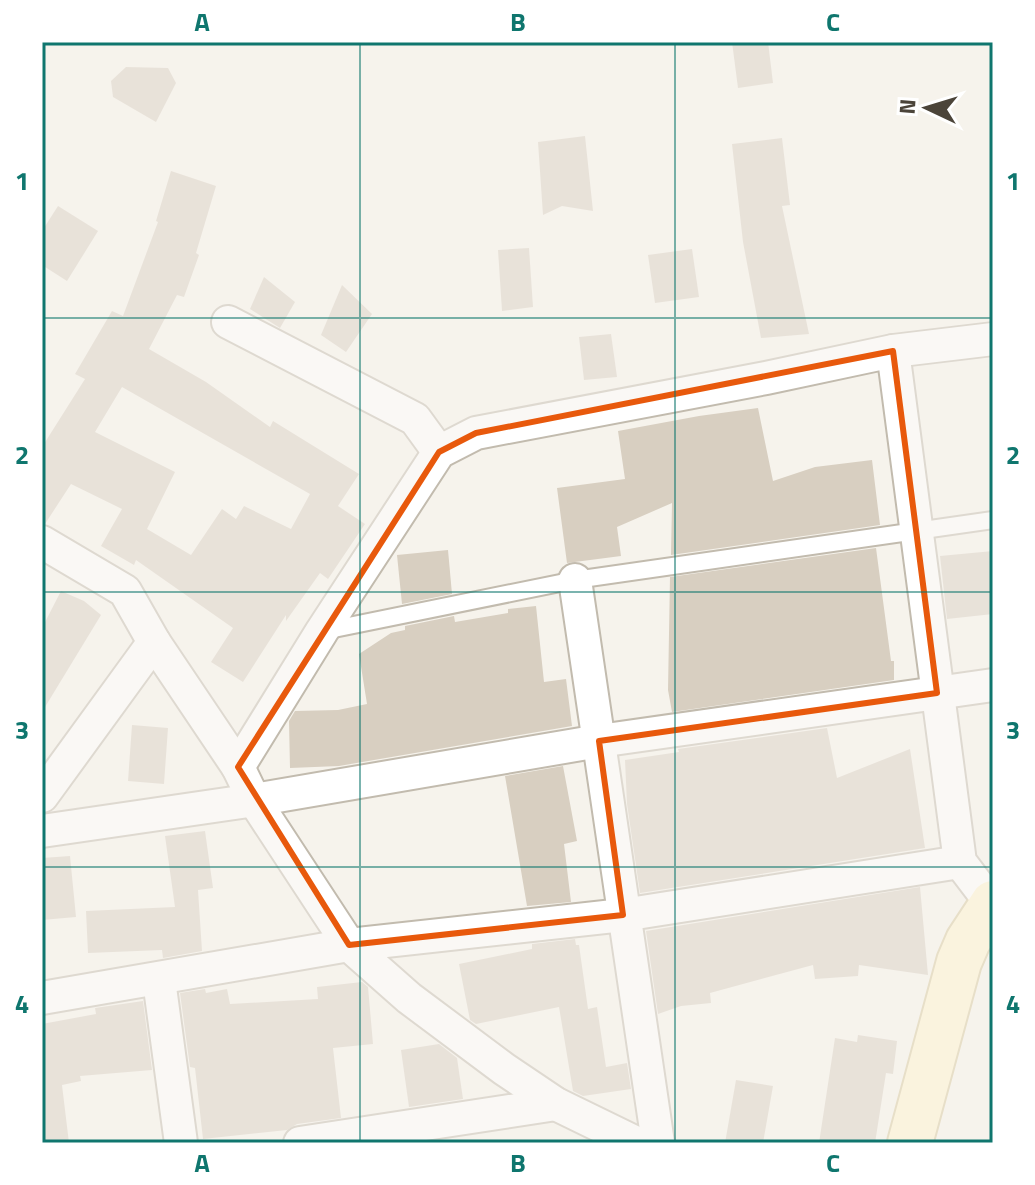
<svg xmlns="http://www.w3.org/2000/svg" width="1035" height="1185" viewBox="0 0 1035 1185" font-family="'Titillium Web',sans-serif">
	<style>
		.building { fill: #d8cfc1; fill-rule: evenodd }
		.lines { fill: none; stroke-linecap: round; stroke-linejoin: round }
		.lane-casing { stroke: #c2bbae; stroke-width: 20 }
		.street-casing { stroke: #c2bbae; stroke-width: 36 }
		.secondary-casing { stroke: #d6c79b; stroke-width: 48 }
		.lane { stroke: #fff; stroke-width: 16 }
		.street { stroke: #fff; stroke-width: 32 }
		.secondary { stroke: #fff3cd; stroke-width: 44 }
		.marked { fill: none; stroke: #e8590c; stroke-width: 6; stroke-linejoin: round }
		.grid { fill: none; stroke: #0f766e; stroke-width: 2; stroke-opacity: 0.55 }
		.neatline { fill: none; stroke: #0f766e; stroke-width: 3 }
		.grid-label { font-size: 26px; text-anchor: middle; font-weight: bold; fill: #0f766e }
	</style>
	<rect width="100%" height="100%" fill="#f6f3ec"/>
	<g class="building">
		<polygon points="732,42 768,42 773,83 738,88"/>
		<polygon points="126,67 168,68 176,83 156,122 113,97 111,81"/>
		<polygon points="585,136 593,211 562,206 543,215 538,142"/>
		<polygon points="782,138 790,205 782,206 809,334 761,338 743,242 732,144"/>
		<path d="M171,171L216,186L196,253L199,255L184,297L177,295L149,349L206,382L270,427L273,421L359,474L338,506L365,524L328,579L320,573L286,621V615L243,682L211,662L233,628L136,560L134,565L101,546L122,509L71,484L45,524L42,523V447L85,379L75,374L112,311L123,316L158,222L156,221ZM122,387L310,494L291,529L244,506L236,519L222,509L191,555L147,529L175,472L95,432Z"/>
		<polygon points="58,206 98,231 67,281 42,265 42,231"/>
		<polygon points="529,248 533,307 502,311 498,250"/>
		<polygon points="692,249 699,297 655,303 648,255"/>
		<polygon points="264,277 295,302 280,328 250,309"/>
		<polygon points="342,285 372,314 346,352 321,335"/>
		<polygon points="611,334 617,377 584,380 579,337"/>
		<polygon points="758,408 773,481 815,467 872,460 880,525 671,555 672,503 617,527 621,556 567,563 557,488 625,479 618,431 699,416"/>
		<polygon points="876,548 891,661 894,661 894,680 672,712 668,690 670,577"/>
		<polygon points="448,550 452,594 402,604 397,555"/>
		<polygon points="993,551 993,614 947,619 940,556"/>
		<polygon points="61,591 84,601 101,615 42,712 42,628"/>
		<polygon points="536,606 544,682 566,679 572,726 339,766 290,768 289,721 295,711 338,710 367,704 359,654 391,633 405,630 405,626 454,616 455,622 508,613 508,609"/>
		<polygon points="132,725 168,728 164,784 128,781"/>
		<polygon points="827,728 837,778 910,749 925,848 640,893 627,804 625,760 679,752 678,749"/>
		<polygon points="563,766 577,841 564,844 571,902 527,906 505,776"/>
		<polygon points="205,831 213,888 198,890 202,951 163,958 162,950 88,953 86,911 175,907 165,836"/>
		<polygon points="70,856 76,917 42,920 42,858"/>
		<polygon points="920,887 928,975 859,965 858,976 815,979 813,965 710,993 711,1003 681,1006 658,1014 646,931"/>
		<polygon points="575,939 576,945 579,945 588,1009 597,1007 606,1067 627,1063 631,1089 583,1096 573,1091 559,1007 476,1024 470,1020 459,964 532,949 532,944"/>
		<polygon points="362,982 368,987 373,1044 333,1048 341,1118 297,1124 287,1130 203,1139 195,1068 190,1067 180,993 205,989 206,993 227,989 230,1004 318,999 317,987"/>
		<polygon points="143,1001 152,1070 80,1076 81,1081 62,1085 69,1143 42,1143 42,1024 96,1014 95,1008"/>
		<polygon points="858,1035 897,1041 893,1074 886,1073 875,1143 819,1143 835,1038 857,1042"/>
		<polygon points="439,1044 457,1058 463,1099 409,1107 401,1050"/>
		<polygon points="736,1080 773,1086 763,1143 725,1143"/>
	</g>
	<g class="lines">
		<g class="lane-casing">
			<polyline id="lane" points="324,631 575,580 993,520"/>
		</g>
		<g class="street-casing">
			<g id="street">
				<polyline points="228,322 415,419 439,452"/>
				<polyline points="893,351 960,862 992,904"/>
				<polyline points="42,542 125,591 154,642 238,767 254,800 349,945 409,998 504,1069 556,1104 636,1143"/>
				<polyline points="575,580 658,1143"/>
				<polyline points="238,767 322,631 439,452 476,433 766,378 893,351 993,339"/>
				<polyline points="42,796 154,642"/>
				<polyline points="42,831 254,800 599,741 993,685"/>
				<polyline points="159,980 181,1143"/>
				<polyline points="42,998 349,945 623,915 960,862"/>
				<polyline points="300,1143 556,1104"/>
			</g>
		</g>
		<g class="secondary-casing">
			<polyline id="secondary" points="910,1143 959,962 968,941 993,903"/>
		</g>
		<use href="#lane" class="lane"/>
		<use href="#street" class="street"/>
		<use href="#secondary" class="secondary"/>
	</g>
	<path d="M0 0H1035V1185H0ZM893,351L937,693L599,741L623,915L349,945L238,767L439,452L476,433Z" fill="#f6f3ec" fill-opacity=".55" fill-rule="evenodd"/>
	<path class="marked" d="M893,351L937,693L599,741L623,915L349,945L238,767L439,452L476,433Z"/>
	<path class="grid" d="M360,42V1143M675,42V1143M42,318H993M42,592H993M42,867H993"/>
	<rect width="1035" height="1185" fill="none" stroke="#ffffff" stroke-width="88"/>
	<g transform="translate(927 108) rotate(274)" stroke="#ffffff" stroke-width="6" paint-order="stroke">
	<path d="M0-6L14 30L0 20L-14 30Z" fill="#4b4439"/>
	<text y="-12" font-size="22" font-weight="bold" text-anchor="middle" fill="#4b4439">N</text>
	</g>
	<rect x="44" y="44" width="947" height="1097" class="neatline"/>
	<g class="grid-label">
		<text x="202" y="31">A</text>
		<text x="518" y="31">B</text>
		<text x="833" y="31">C</text>
		<text x="22" y="190">1</text>
		<text x="1013" y="190">1</text>
		<text x="22" y="464">2</text>
		<text x="1013" y="464">2</text>
		<text x="22" y="739">3</text>
		<text x="1013" y="739">3</text>
		<text x="22" y="1013">4</text>
		<text x="1013" y="1013">4</text>
		<text x="202" y="1172">A</text>
		<text x="518" y="1172">B</text>
		<text x="833" y="1172">C</text>
	</g>
</svg>
